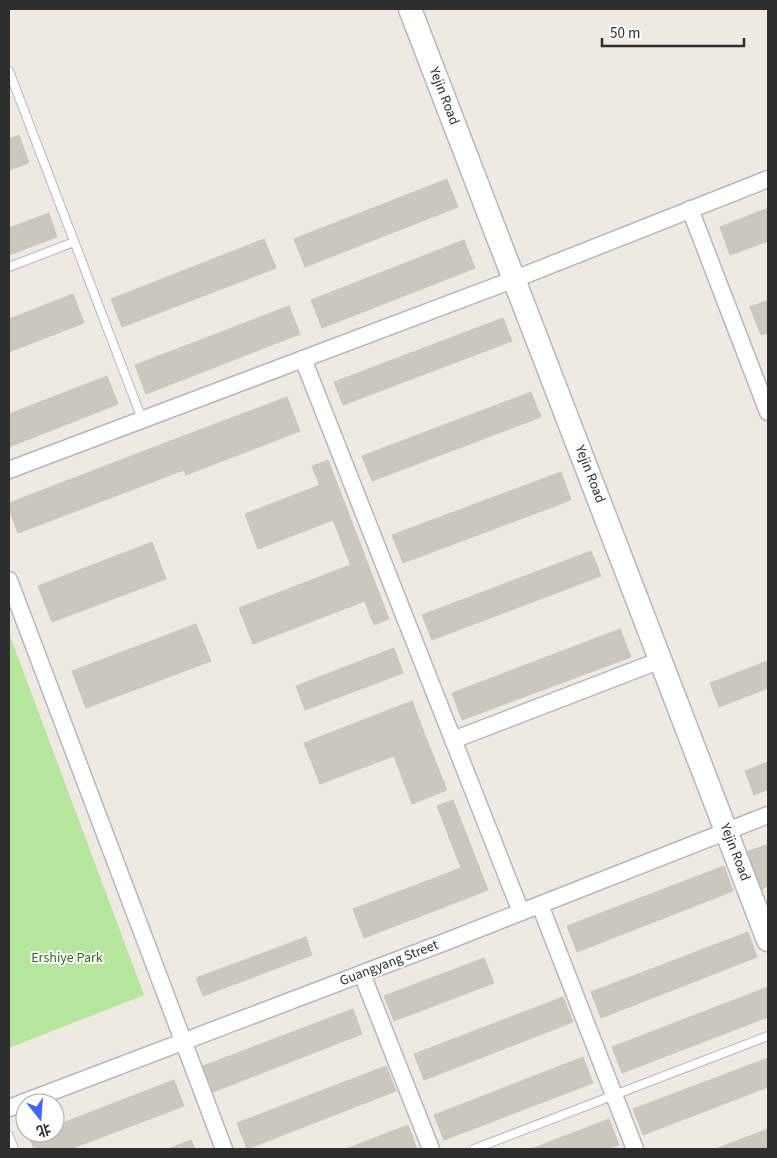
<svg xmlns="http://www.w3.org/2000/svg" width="777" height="1158" viewBox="0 0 777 1158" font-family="'Source Sans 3','Noto Sans SC',sans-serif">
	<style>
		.green { fill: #b6e59e }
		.building { fill: #cbc7bf; stroke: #cbc5ba }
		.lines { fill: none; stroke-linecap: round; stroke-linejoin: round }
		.lane-casing { stroke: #b4b7c1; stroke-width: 10 }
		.street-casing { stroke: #b4b7c1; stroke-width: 19 }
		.secondary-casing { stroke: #b4b7c1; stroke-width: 25 }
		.lane { stroke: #fff; stroke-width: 8 }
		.street { stroke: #fff; stroke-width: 16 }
		.secondary { stroke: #fff; stroke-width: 22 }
		.labels { text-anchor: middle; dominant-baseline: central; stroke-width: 4; stroke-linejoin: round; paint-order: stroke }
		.street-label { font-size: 14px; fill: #2e2e2e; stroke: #fff }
		.park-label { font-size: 14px; fill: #2c6e1b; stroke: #fff }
	</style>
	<rect width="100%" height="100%" fill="#efe9e1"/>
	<polygon class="green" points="9,633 144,995 9,1048"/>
	<g class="building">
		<polygon points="19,135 29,163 9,170 9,139"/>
		<polygon points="447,179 458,207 305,267 294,239"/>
		<polygon points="768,208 768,241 730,255 720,227"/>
		<polygon points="49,213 57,237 9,255 9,228"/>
		<polygon points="264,239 276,268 122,327 111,299"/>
		<polygon points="464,240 475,268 322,328 311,300"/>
		<polygon points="73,294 84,323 9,352 9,319"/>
		<polygon points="768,300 768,333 761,335 750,307"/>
		<polygon points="289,306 300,334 146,394 135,365"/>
		<polygon points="503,318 512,341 343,405 334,382"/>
		<polygon points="107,376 118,404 9,447 9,414"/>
		<polygon points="531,392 541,417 372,481 362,456"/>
		<polygon points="287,397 300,431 186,475 173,440"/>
		<polygon points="173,440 184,470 18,533 9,509 9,503"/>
		<polygon points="328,460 389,619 374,625 312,466"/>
		<polygon points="561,472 571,500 403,563 392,535"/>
		<polygon points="320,485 333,520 258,549 245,514"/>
		<polygon points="152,542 166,579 52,622 38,586"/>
		<polygon points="591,551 601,576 432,640 422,615"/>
		<polygon points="350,565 365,601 253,644 239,608"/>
		<polygon points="196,624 211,661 86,708 72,671"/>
		<polygon points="620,629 631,657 462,720 452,693"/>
		<polygon points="394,648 403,673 305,710 296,686"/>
		<polygon points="768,661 768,688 719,707 710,683"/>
		<polygon points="412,701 428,743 320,784 304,743"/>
		<polygon points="428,743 447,790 412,804 394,756"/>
		<polygon points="768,762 768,789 754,795 745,771"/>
		<polygon points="453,800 488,890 364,938 353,909 461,868 437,806"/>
		<polygon points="768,844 768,886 762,889 747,852"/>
		<polygon points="724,866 733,891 577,952 567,926"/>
		<polygon points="748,932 757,957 601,1018 591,992"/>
		<polygon points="306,937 312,955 203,996 196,978"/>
		<polygon points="484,958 494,983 394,1021 384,996"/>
		<polygon points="768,987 768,1017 622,1073 612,1047"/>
		<polygon points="563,997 573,1022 424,1080 414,1054"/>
		<polygon points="353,1009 362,1034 213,1092 203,1066"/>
		<polygon points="583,1057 593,1083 444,1140 434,1115"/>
		<polygon points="768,1058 768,1087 643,1135 633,1109"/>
		<polygon points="386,1066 396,1091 247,1149 237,1123"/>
		<polygon points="174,1080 184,1106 70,1149 34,1149 29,1136 36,1133 55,1133 55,1126"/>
		<polygon points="609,1119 619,1145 607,1149 531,1149"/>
		<polygon points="408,1125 417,1149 346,1149"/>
		<polygon points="768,1129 768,1149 715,1149"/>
		<polygon points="191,1140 195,1149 168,1149"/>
	</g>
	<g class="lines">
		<g class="lane-casing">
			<g id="lane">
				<polyline points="9,71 142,419"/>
				<polyline points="9,267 74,242"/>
				<polyline points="9,1136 14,1149"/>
				<polyline points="474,1149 768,1036"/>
			</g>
		</g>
		<g class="street-casing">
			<g id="street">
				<polyline points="690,209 768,412"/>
				<polyline points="303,359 521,912"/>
				<polyline points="9,470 515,279 768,179"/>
				<polyline points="9,580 224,1149"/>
				<polyline points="453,740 661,660"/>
				<polyline points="540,905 635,1149"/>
				<polyline points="362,974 431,1149"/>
				<polyline points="9,1108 445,942 768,815"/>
			</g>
		</g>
		<g class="secondary-casing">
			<polyline id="secondary" points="410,9 768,940"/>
		</g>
		<use href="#lane" class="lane"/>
		<use href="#street" class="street"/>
		<use href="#secondary" class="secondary"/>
	</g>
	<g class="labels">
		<g class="street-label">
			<text transform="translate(444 96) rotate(69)">Yejin Road</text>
			<text transform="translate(590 474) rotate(69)">Yejin Road</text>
			<text transform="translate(735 852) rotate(69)">Yejin Road</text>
			<text transform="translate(389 963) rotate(-21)">Guangyang Street</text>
		</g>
		<g class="park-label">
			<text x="67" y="958">Ershiye Park</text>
		</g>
	</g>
	<rect width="777" height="1158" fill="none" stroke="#2e2e2e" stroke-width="20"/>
	<g transform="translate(40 1118) rotate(163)"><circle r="24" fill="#ffffff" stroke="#ababab"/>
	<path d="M0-4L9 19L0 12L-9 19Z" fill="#4264fb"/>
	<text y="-8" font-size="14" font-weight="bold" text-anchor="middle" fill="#2e2e2e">北</text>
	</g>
	<path d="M602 38v8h142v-8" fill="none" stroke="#2e2e2e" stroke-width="2.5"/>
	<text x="610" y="38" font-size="15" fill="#2e2e2e" stroke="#ffffff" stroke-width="4" paint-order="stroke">50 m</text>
</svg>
